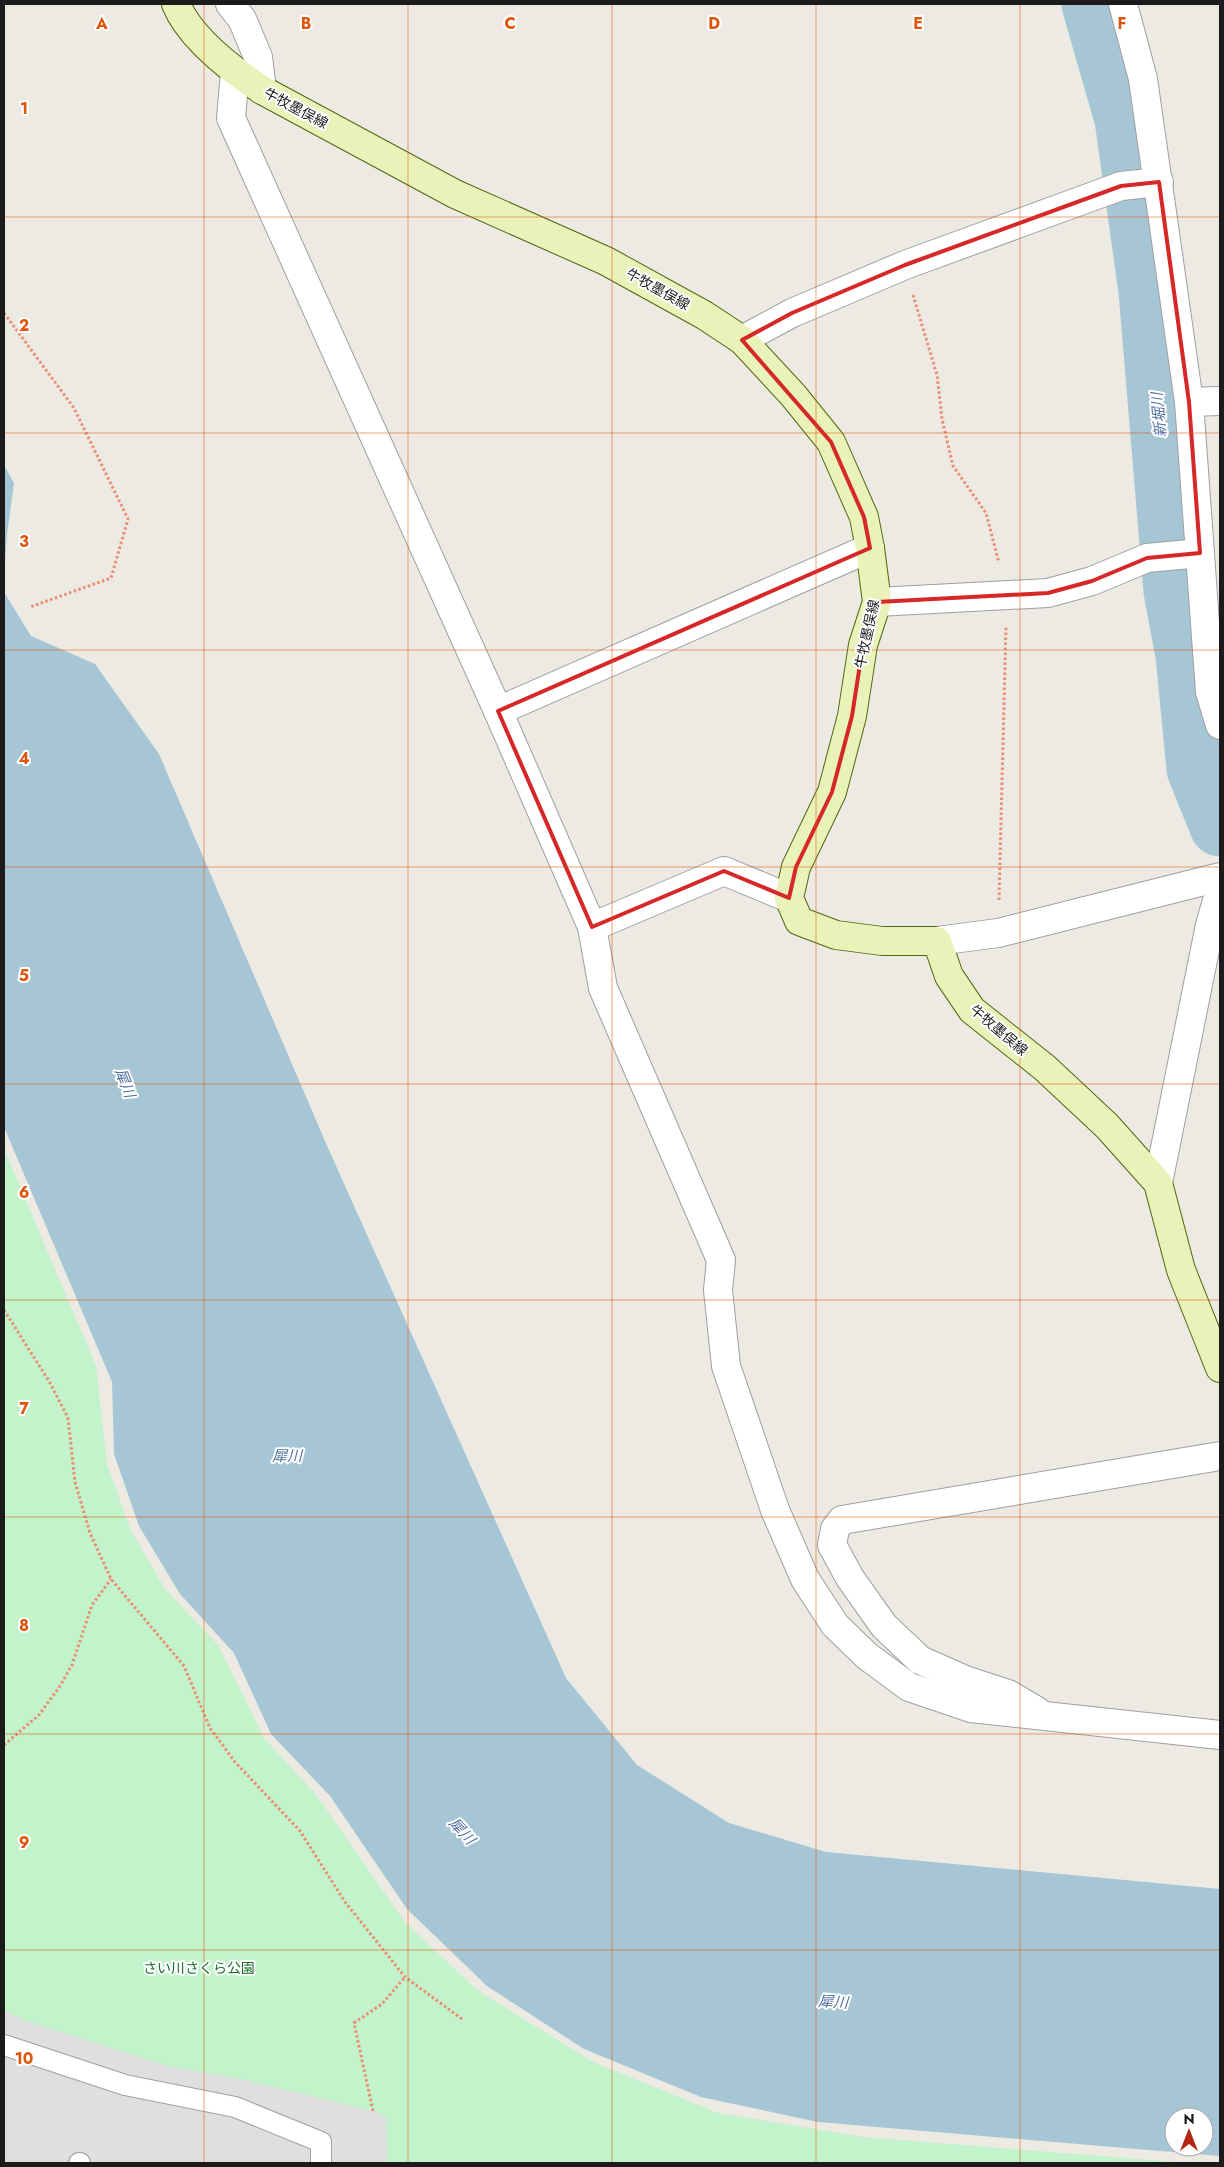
<svg xmlns="http://www.w3.org/2000/svg" width="1224" height="2167" viewBox="0 0 1224 2167" font-family="Jost,'Noto Sans JP',sans-serif">
	<style>
		.park { fill: #c2f3cb }
		.parking { fill: #dfdfdf }
		.water { fill: #a6c6d6; fill-rule: evenodd }
		.lines { fill: none; stroke-linecap: round; stroke-linejoin: round }
		.river { stroke: #a6c6d6; stroke-width: 61 }
		.service-casing { stroke: #9f9f9f; stroke-width: 22 }
		.minor-casing { stroke: #9f9f9f; stroke-width: 30 }
		.secondary-casing { stroke: #53660f; stroke-width: 30 }
		.path { stroke: #eb8d73; stroke-width: 3; stroke-dasharray: 2.5 2.5; stroke-linecap: butt }
		.service { stroke: #fff; stroke-width: 20 }
		.minor { stroke: #fff; stroke-width: 28 }
		.secondary { stroke: #e9f2b9; stroke-width: 28 }
		.marked { fill: none; stroke: #d62828; stroke-width: 4; stroke-linejoin: round }
		.grid { fill: none; stroke: #de560d; stroke-width: 1; stroke-opacity: 0.55 }
		.labels { text-anchor: middle; dominant-baseline: central; stroke-width: 4; stroke-linejoin: round; paint-order: stroke }
		.street-label { font-size: 14px; fill: #1b1b1b; stroke: #fff }
		.park-label { font-size: 14px; fill: #156d26; stroke: #fff }
		.water-label { font-size: 15px; font-style: italic; fill: #5271a1; stroke: #fff }
		.grid-label { font-size: 16px; text-anchor: middle; font-weight: bold; fill: #de560d; stroke: #fff; stroke-width: 4; stroke-linejoin: round; paint-order: stroke }
	</style>
	<rect width="100%" height="100%" fill="#eceae2"/>
	<polygon class="park" points="4,1149 96,1366 107,1464 130,1529 165,1589 218,1645 264,1738 317,1796 404,1921 477,1990 593,2062 718,2113 863,2137 1189,2163 4,2163"/>
	<polygon class="parking" points="4,2010 23,2020 168,2066 245,2080 373,2111 386,2116 387,2163 4,2163"/>
	<g class="water">
		<polygon points="4,465 14,483 7,534 4,577"/>
		<path d="M4,592L31,636L95,664L159,754L328,1148L566,1678L637,1765L729,1823L826,1852L1220,1889V2156L818,2122L701,2097L584,2049L487,1986L407,1909L330,1796L271,1734L234,1653L180,1594L139,1526L114,1454L112,1382L4,1127ZM1174,2117H1204V2147H1174Z"/>
	</g>
	<g class="lines">
		<polyline class="river" points="1092,4 1125,119 1149,291 1174,591 1186,655 1197,769 1220,826"/>
		<g class="service-casing">
			<g id="service">
				<polyline points="4,2045 125,2085 235,2107 321,2142 321,2163"/>
				<polyline points="79,2163 80,2163"/>
			</g>
		</g>
		<g class="minor-casing">
			<g id="minor">
				<polyline points="230,4 242,19 258,57 262,90"/>
				<polyline points="1123,4 1143,79 1189,402 1210,692 1220,725"/>
				<polyline points="235,72 231,118 498,711 592,927 724,871 789,898"/>
				<polyline points="742,340 792,313 905,265 1121,186 1159,182"/>
				<polyline points="1189,402 1220,401"/>
				<polyline points="877,602 1048,593 1092,581 1147,558 1200,553"/>
				<polyline points="498,711 870,548"/>
				<polyline points="592,927 603,988 721,1260 718,1290 726,1366 775,1510 805,1579 835,1625 867,1656 909,1687 971,1708 1220,1735"/>
				<polyline points="937,941 998,933 1220,877"/>
				<polyline points="1158,1183 1210,925 1220,890"/>
				<polyline points="1037,1711 1008,1694 965,1680 920,1660 884,1626 850,1578 832,1545 835,1529 842,1520 1220,1456"/>
			</g>
		</g>
		<g class="secondary-casing">
			<path id="secondary" d="M176,4C190,38 232,70 262,90L455,194L606,261L704,315L742,340L793,395L831,442L864,517L870,548L877,602L863,645L852,716L832,792L796,867L789,898L799,921L836,935L882,941H937L949,976L972,1010L1045,1068L1107,1126L1158,1183L1181,1270L1220,1368"/>
		</g>
		<g class="path">
			<polyline points="913,295 937,375 942,419 953,466 986,513 999,563"/>
			<polyline points="4,313 74,408 128,519 111,578 30,607"/>
			<polyline points="999,900 1006,626"/>
			<polyline points="4,1310 49,1381 68,1418 75,1482 90,1533 111,1579 184,1666 210,1728 235,1762 300,1831 345,1902 405,1977 462,2019"/>
			<polyline points="4,1745 39,1715 60,1686 72,1665 92,1605 111,1579"/>
			<polyline points="373,2111 354,2023 382,2004 405,1977"/>
		</g>
		<use href="#service" class="service"/>
		<use href="#minor" class="minor"/>
		<use href="#secondary" class="secondary"/>
	</g>
	<path class="marked" d="M1159,182L1189,402L1200,553L1147,558L1092,581L1048,593L877,602L863,645L852,716L832,792L796,867L789,898L724,871L592,927L498,711L870,548L864,517L831,442L742,340L792,313L905,265L1121,186Z"/>
	<path class="grid" d="M204,4V2163M408,4V2163M612,4V2163M816,4V2163M1020,4V2163M4,217H1220M4,433H1220M4,650H1220M4,867H1220M4,1084H1220M4,1300H1220M4,1517H1220M4,1734H1220M4,1950H1220"/>
	<g class="labels">
		<g class="street-label">
			<text transform="translate(296 108) rotate(28)">牛牧墨俣線</text>
			<text transform="translate(658 289) rotate(29)">牛牧墨俣線</text>
			<text transform="translate(867 634) rotate(-78)">牛牧墨俣線</text>
			<text transform="translate(999 1030) rotate(40)">牛牧墨俣線</text>
		</g>
		<g class="park-label">
			<text x="199" y="1968">さい川さくら公園</text>
		</g>
		<g class="water-label">
			<text transform="translate(1159 415) rotate(-95)">新堀川</text>
			<text transform="translate(125 1083) rotate(69)">犀川</text>
			<text x="287" y="1456">犀川</text>
			<text transform="translate(462 1831) rotate(47)">犀川</text>
			<text transform="translate(833 2002) rotate(4)">犀川</text>
		</g>
	</g>
	<g class="grid-label">
		<text x="102" y="29">A</text>
		<text x="306" y="29">B</text>
		<text x="510" y="29">C</text>
		<text x="714" y="29">D</text>
		<text x="918" y="29">E</text>
		<text x="1122" y="29">F</text>
		<text x="24" y="114">1</text>
		<text x="24" y="331">2</text>
		<text x="24" y="547">3</text>
		<text x="24" y="764">4</text>
		<text x="24" y="981">5</text>
		<text x="24" y="1198">6</text>
		<text x="24" y="1414">7</text>
		<text x="24" y="1631">8</text>
		<text x="24" y="1848">9</text>
		<text x="24" y="2064">10</text>
	</g>
	<rect width="1224" height="2167" fill="none" stroke="#1b1b1b" stroke-width="10"/>
	<g transform="translate(1189 2132)"><circle r="24" fill="#ffffff" stroke="#a4a4a4"/>
	<path d="M0-4L9 19L0 12L-9 19Z" fill="#b42413"/>
	<text y="-8" font-size="14" font-weight="bold" text-anchor="middle" fill="#1b1b1b">N</text>
	</g>
</svg>
